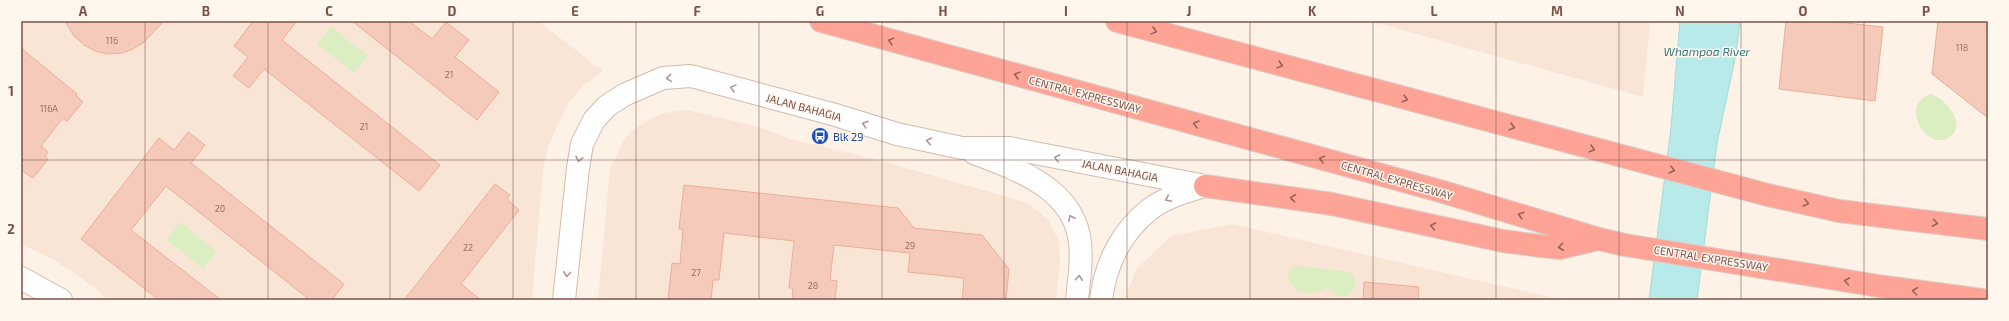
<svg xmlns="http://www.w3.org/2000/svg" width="2009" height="321" viewBox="0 0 2009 321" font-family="'Exo 2',sans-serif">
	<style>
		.residential { fill: #f9e5d6 }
		.park { fill: #daeec2 }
		.water { fill: #b8eaea; stroke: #9ddcdd }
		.building { fill: #f6cabb; stroke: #ebad99 }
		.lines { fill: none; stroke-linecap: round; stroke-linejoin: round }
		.street-casing { stroke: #d4b9ad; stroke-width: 24 }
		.highway-casing { stroke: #dacfcc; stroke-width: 24 }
		.street { stroke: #fff; stroke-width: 22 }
		.highway { stroke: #fea497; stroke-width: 22 }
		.oneway { stroke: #956258 }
		.oneway2 { stroke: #b09791 }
		.grid { fill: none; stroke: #7b5248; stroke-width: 1; stroke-opacity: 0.55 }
		.labels { text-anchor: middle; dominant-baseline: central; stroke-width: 3; stroke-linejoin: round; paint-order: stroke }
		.number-label { font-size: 9px; fill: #9a7065 }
		.street-label { font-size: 11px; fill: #7b5248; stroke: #fff6ee }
		.transit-label { font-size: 11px; fill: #164399; stroke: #fff6ee; text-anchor: start }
		.water-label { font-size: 12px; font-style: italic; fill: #37787a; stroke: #fff6ee }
		.neatline { fill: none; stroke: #7b5248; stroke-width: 1.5 }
		.grid-label { font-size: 13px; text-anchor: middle; font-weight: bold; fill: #7b5248 }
	</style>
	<rect width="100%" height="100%" fill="#fef1e6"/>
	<g class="residential">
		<polygon points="21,21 538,21 603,71 584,85 568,103 548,146 543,170 532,300 109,300 76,274 54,260 21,244"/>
		<polygon points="1370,21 1650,21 1643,97"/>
		<polygon points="687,110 759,127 790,139 871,158 1018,200 1032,206 1049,221 1059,242 1060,261 1056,300 598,300 610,169 623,142 631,132 648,120 664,113"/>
		<polygon points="1232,224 1563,300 1125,300 1136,269 1171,236"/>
	</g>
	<g class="park">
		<polygon points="331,27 368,56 354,73 317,44"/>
		<path d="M1931,94C1944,97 1967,124 1951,136C1927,155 1898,103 1931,94Z"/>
		<polygon points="180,222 217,252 203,269 167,240"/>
		<path d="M1300,266L1349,272L1354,277L1356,286L1351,293L1344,297L1335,294L1328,287C1312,296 1296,296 1288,278L1290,269Z"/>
	</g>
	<polygon class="water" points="1680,21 1740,21 1736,54 1717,143 1697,300 1649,300 1671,128"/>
	<g class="building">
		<polygon points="65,21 164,21 143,43 133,49 123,53 108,54 95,51 84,45 74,36"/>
		<polygon points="253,21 297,21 282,40 440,165 419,191 264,69 249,88 233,76 248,57 234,46"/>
		<polygon points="352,21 409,21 432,39 446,22 469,40 455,57 499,92 477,120"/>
		<polygon points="1786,21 1829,21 1883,27 1875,101 1779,89"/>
		<polygon points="1938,21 1988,21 1988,118 1932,74"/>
		<polygon points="21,48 77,94 76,95 83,102 67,121 63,118 41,146 48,152 45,157 48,159 33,178 21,170"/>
		<polygon points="188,132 205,145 191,163 344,284 332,300 310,300 166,186 131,230 221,300 159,300 81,239 159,138 174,150"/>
		<polygon points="495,184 510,195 507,199 519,210 461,284 481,300 404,300"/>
		<polygon points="684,185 898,208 914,228 982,235 1009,269 1006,300 962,300 964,278 908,272 910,253 834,245 830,280 837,281 835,300 792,300 793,288 789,288 794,241 724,233 719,280 713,280 711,300 668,300 672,263 680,264 683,229 679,229"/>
		<polygon points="1364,282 1419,287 1418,300 1363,300"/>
	</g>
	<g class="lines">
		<g class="street-casing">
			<g id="street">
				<path d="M974,153C1015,169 1069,186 1079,236C1083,257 1079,279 1077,300"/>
				<polyline points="21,278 61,300"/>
				<polyline points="564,300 578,168 582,144 594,120 607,106 624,95 663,78 691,76 832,114 897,134 962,148 1009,148 1205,186"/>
				<path d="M1101,300C1105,265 1121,232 1149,210C1164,198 1184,192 1202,187"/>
			</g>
		</g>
		<g class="highway-casing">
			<g id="highway">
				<polyline points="821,21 1440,191 1599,239 1625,245 1885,287 1982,300"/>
				<polyline points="1117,21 1768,195 1839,211 1988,229"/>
				<polyline points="1205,186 1332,204 1503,241 1541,246 1560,248 1598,239"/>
			</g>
		</g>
		<use href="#street" class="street"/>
		<use href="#highway" class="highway"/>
	</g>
	<defs><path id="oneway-chevron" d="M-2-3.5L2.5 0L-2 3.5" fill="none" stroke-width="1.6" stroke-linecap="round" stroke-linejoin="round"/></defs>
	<g class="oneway">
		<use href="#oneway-chevron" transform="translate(1154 31) rotate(15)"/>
		<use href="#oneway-chevron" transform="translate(891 41) rotate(-165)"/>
		<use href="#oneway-chevron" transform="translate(1280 65) rotate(15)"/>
		<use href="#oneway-chevron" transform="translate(1017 75) rotate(-165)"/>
		<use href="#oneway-chevron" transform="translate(1405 99) rotate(15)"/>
		<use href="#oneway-chevron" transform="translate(1196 124) rotate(-165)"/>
		<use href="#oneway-chevron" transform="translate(1512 127) rotate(15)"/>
		<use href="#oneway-chevron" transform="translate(1592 149) rotate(15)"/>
		<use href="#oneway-chevron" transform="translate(1322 159) rotate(-165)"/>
		<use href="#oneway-chevron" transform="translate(1672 170) rotate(14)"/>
		<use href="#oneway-chevron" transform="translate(1293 198) rotate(-172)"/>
		<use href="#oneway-chevron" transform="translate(1806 203) rotate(13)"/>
		<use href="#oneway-chevron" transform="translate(1521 215) rotate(-163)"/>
		<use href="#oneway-chevron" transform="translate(1935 223) rotate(7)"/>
		<use href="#oneway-chevron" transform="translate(1433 226) rotate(-168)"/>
		<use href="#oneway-chevron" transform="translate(1561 247) rotate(174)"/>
		<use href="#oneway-chevron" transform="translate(1847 281) rotate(-170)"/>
		<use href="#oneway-chevron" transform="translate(1915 291) rotate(-173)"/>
	</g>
	<g class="oneway2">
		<use href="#oneway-chevron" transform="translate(669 78) rotate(175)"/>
		<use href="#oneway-chevron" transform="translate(733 88) rotate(-165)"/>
		<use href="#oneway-chevron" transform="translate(865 124) rotate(-163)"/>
		<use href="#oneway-chevron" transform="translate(929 141) rotate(-168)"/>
		<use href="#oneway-chevron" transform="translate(1057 158) rotate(-169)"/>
		<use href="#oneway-chevron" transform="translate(579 159) rotate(101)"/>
		<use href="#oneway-chevron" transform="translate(1168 199) rotate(155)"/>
		<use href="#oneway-chevron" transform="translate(1071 218) rotate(-116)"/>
		<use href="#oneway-chevron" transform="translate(567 274) rotate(95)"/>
		<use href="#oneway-chevron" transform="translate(1079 278) rotate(-86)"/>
	</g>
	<path class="grid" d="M145,21V300M268,21V300M390,21V300M513,21V300M636,21V300M759,21V300M882,21V300M1004,21V300M1127,21V300M1250,21V300M1373,21V300M1496,21V300M1619,21V300M1741,21V300M1864,21V300M21,160H1988"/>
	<defs>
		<g id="bus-disc" transform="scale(0.9)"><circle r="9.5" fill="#1a4fb4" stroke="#fff6ee"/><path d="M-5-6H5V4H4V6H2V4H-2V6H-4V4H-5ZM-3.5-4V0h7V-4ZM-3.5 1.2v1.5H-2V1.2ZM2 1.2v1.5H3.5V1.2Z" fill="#fff"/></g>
	</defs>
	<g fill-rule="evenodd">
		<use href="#bus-disc" x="820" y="136"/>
	</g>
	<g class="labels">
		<g class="number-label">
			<text x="112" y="40">116</text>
			<text x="1962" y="47">118</text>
			<text x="449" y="74">21</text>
			<text x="49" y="108">116A</text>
			<text x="364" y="126">21</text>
			<text x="220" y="208">20</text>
			<text x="910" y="245">29</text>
			<text x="468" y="247">22</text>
			<text x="696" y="272">27</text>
			<text x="813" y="285">28</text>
		</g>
		<g class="street-label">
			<text transform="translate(1085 94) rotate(15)">CENTRAL EXPRESSWAY</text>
			<text transform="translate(804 107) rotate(15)">JALAN BAHAGIA</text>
			<text transform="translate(1120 170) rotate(11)">JALAN BAHAGIA</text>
			<text transform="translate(1397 180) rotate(16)">CENTRAL EXPRESSWAY</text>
			<text transform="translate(1711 258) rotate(9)">CENTRAL EXPRESSWAY</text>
		</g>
		<g class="transit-label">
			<text x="833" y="136">Blk 29</text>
		</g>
		<g class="water-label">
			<text x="1707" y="51">Whampoa River</text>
		</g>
	</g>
	<rect width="2009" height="321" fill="none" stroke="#fff6ee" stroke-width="44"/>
	<rect x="22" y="22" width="1965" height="277" class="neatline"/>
	<g class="grid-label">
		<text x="83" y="16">A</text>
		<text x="206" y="16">B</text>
		<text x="329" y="16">C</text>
		<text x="452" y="16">D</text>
		<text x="575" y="16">E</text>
		<text x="697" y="16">F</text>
		<text x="820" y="16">G</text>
		<text x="943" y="16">H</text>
		<text x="1066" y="16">I</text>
		<text x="1189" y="16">J</text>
		<text x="1312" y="16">K</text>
		<text x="1434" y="16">L</text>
		<text x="1557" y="16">M</text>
		<text x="1680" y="16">N</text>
		<text x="1803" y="16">O</text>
		<text x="1926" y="16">P</text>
		<text x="11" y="96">1</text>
		<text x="11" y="234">2</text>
	</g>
</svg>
